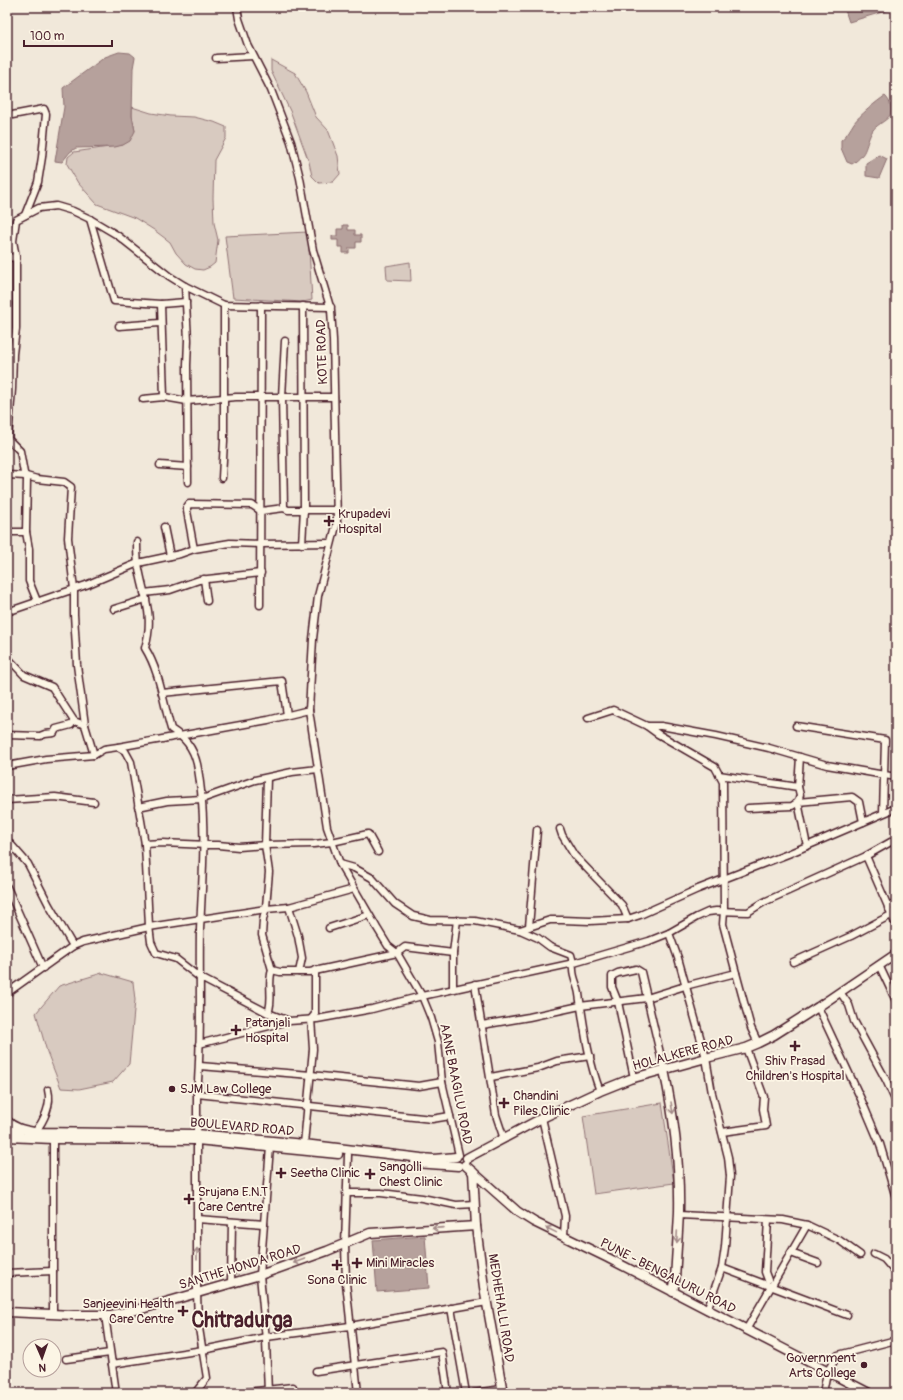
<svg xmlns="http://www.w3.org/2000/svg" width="903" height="1400" viewBox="0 0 903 1400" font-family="Pangolin,sans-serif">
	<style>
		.green { fill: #d8cac0; stroke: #917476 }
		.water { fill: #b6a19c; stroke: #8b6d6f }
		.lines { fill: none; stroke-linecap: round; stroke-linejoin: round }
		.minor-casing { stroke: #4a1f2b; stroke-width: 9 }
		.major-casing { stroke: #4a1f2b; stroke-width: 11 }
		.minor { stroke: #fcf5e5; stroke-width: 6 }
		.major { stroke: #fcf5e5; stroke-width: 8 }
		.oneway { stroke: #a38a88 }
		.poi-dot { fill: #4a1f2b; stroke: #fcf5e5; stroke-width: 1.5 }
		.labels { text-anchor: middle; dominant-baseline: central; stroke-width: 3.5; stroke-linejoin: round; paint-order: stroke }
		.street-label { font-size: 13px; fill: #4a1f2b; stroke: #fcf5e5 }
		.poi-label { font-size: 13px; fill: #4a1f2b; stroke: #fcf5e5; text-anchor: start }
		.town-label { font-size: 21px; font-weight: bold; fill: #4a1f2b; stroke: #fcf5e5 }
	</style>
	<rect width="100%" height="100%" fill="#f1e8da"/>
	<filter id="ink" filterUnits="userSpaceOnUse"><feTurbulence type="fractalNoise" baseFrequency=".025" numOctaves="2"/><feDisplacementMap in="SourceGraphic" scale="8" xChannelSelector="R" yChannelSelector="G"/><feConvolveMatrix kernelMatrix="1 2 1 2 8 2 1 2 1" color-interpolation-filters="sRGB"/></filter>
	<g filter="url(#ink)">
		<g class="green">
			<polygon points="271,60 295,73 306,92 316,117 328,130 338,156 340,174 333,182 319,183 312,176 309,162 291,113 271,71"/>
			<polygon points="132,107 151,113 171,116 194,117 214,122 226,127 226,138 214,160 213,198 214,223 218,240 215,263 210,267 203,270 195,269 186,264 176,253 170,242 154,230 135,218 97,204 78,183 67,164 68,157 74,152 123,145 135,131 132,116"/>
			<polygon points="308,232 312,300 303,302 233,298 225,236"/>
			<polygon points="410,262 411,281 387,280 386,266"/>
			<polygon points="102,973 133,982 135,1000 129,1064 113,1082 79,1089 61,1088 47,1052 36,1013 59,986"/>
			<polygon points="662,1103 674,1183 594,1194 583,1116"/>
		</g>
		<g class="water">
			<polygon points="844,7 889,7 889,10 849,22"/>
			<polygon points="119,52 130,53 135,57 133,68 132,116 135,131 130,141 123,145 115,147 76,148 70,152 62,162 55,161 64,107 63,88 105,57"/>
			<path d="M885,96C888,99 890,102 891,107C894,119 879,122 873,130C864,145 869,153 852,164L847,162L841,148V140C847,136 850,129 854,123C858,117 878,100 885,96Z"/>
			<polygon points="879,155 887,159 879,178 866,176 866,163"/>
			<polygon points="343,225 348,225 348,230 355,230 355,235 361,235 361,242 356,242 356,248 349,248 349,253 343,253 343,247 338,247 338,240 332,240 332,236 337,236 337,229 343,229"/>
			<polygon points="425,1236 429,1288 377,1292 373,1240"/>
		</g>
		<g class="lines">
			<g class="minor-casing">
				<g id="minor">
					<polyline points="237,7 239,19 248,45 271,90 291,142 300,178 313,250 331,310 333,340 337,522 318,596 313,639 309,710 327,827 340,864 377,928 388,946 397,953 422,996 431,1018 438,1042 442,1082 459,1155"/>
					<polyline points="216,58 253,56"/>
					<polyline points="7,116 44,109 46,114 42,157 38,182 25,215"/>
					<polyline points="90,219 114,301 161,304 186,302"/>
					<polyline points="7,258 16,257"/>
					<polyline points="185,286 188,340 187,365 188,482"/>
					<polyline points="161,304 164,397"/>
					<polyline points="119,326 160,323"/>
					<polyline points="143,399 164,397 187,401 236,397 334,397"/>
					<polyline points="160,465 188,467"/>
					<polyline points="7,475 26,476 37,479 64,482 71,487 68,538 74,589 74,614 77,665 85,725 94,755"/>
					<polyline points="222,478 224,441 224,305"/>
					<polyline points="284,508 282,397 285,341"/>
					<polyline points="164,527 170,556"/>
					<polyline points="7,532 26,532"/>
					<path d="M137,542C137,549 137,556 138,563C143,596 155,614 145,648C160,672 163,702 171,729C185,738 193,747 197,764C199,773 200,782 201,791C206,837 202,884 200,930C199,985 202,1040 197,1094V1293L198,1322L207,1378L195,1393"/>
					<polyline points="302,544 304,509 303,306"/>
					<polyline points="194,549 187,511 187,507 189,504 252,505 261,511 284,508 288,510 336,510"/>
					<polyline points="204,579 207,601"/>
					<polyline points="144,593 170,590 199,580 261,573"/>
					<polyline points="37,601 29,581 29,549 26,532 27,479 24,473 20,451 8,439 12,389 13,354 16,329 16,257 13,241 16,220 39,208 56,206 73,211 90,219 117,235 169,276 185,286 224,305 331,307"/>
					<polyline points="260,605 261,305"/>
					<polyline points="114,609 146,599"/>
					<polyline points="7,612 86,585 138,563 180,554 194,549 230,543 261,544 331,543"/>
					<polyline points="7,657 24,675 52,687 74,721 85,725"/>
					<polyline points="162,693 282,681 287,715"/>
					<polyline points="588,718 613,710 647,726 661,726 716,736 769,748 827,765 896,777"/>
					<polyline points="796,726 885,740 883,813"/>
					<polyline points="7,735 40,736 45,734 54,733 56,729 71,725 74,721"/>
					<polyline points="118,747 268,720 309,710"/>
					<polyline points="7,766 46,759 94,755 104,749 118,747 125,751 131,762 145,844 162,843 208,845 218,845 239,847 265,845 269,872 266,907 263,920 262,935 272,970 280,972 310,972 397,953 405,947 453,953"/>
					<polyline points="719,775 798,787 800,795 798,802 792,806 748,808"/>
					<polyline points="267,778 265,845 314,844 332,842 368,834 378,852"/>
					<polyline points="798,787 800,757"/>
					<polyline points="7,800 55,797 94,802"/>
					<polyline points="138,807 167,801 202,799 255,780 292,772 318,769"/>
					<polyline points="560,829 562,835 574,855 622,905 628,919"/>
					<polyline points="7,840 28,864 49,905 73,946"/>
					<polyline points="145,844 149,926 151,942 156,953 176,959 199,977 268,1013 289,1021 317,1019 372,1009 422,996 574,963 649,941 669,933"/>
					<polyline points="807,846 798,802 852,797 859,802 863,822"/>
					<polyline points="866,856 896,839"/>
					<path d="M340,864L354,868L372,878L395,904L413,916L430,920L475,921L520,930L538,938L550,947L571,955C574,964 572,963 573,970C573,978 578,986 579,994C584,1027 588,1060 600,1091"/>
					<polyline points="7,887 43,968"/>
					<polyline points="289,907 298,936 302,958 299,972"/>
					<polyline points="888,908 896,902"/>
					<polyline points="529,927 537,830"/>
					<polyline points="329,928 369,915"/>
					<polyline points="520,930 550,920 562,920 590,921 628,919 640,915 698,889 788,854 896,808"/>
					<polyline points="793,962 851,936 891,915"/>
					<polyline points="879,965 896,1001"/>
					<polyline points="736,973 751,1028 758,1043"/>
					<polyline points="475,984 496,1115 504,1139"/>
					<polyline points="453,989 453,953 457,920"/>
					<polyline points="840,992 849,1005 854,1021 886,1080 896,1102"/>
					<polyline points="7,993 73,946 83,942 149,927 266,909 289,907 354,889"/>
					<polyline points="818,1007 861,1099 880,1144 896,1198"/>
					<path d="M268,1013C274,999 267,984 272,970"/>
					<polyline points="482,1025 529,1017 580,1006 647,998 685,986 736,973 723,924 724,911 723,782 715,767 658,734 647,726"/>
					<polyline points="199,1044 289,1021"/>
					<polyline points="200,1066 311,1075 419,1086 442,1082"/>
					<polyline points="491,1077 538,1068 557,1061 590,1056"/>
					<polyline points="634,1078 618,1002 612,987 612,976 618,973 636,969 641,972 664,1070"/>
					<polyline points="197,1094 432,1119 450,1116"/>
					<polyline points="542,1118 565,1216 564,1236"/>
					<path d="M35,1132C44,1121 52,1104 48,1090"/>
					<polyline points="722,1132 766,1126 763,1109 764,1097 746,1048"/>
					<polyline points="304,1144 313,1049 311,1019 315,1014 315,970"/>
					<polyline points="348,1155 345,1244 346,1283 358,1393"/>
					<polyline points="346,1193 381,1193 422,1198 456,1205 475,1204"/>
					<polyline points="679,1215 783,1220 807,1225 839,1240 860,1255"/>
					<polyline points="197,1219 264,1224"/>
					<polyline points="791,1253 818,1263"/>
					<polyline points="874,1254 884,1259 896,1273"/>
					<polyline points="722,1268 847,1315"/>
					<polyline points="7,1273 53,1271"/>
					<polyline points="768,1280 765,1272 768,1220"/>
					<polyline points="231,1283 232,1222"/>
					<polyline points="451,1308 466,1393"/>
					<polyline points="707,1310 722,1268 725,1247 730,1176 728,1157 712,1093 706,1058 678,958 669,933 697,917 708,912 716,911 748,912 764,902 866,856 896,925"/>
					<polyline points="53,1314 53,1139"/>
					<polyline points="105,1315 116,1393"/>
					<polyline points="746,1330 807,1225"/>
					<polyline points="66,1359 110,1353"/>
					<polyline points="112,1364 203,1350 266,1337 350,1326 487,1302"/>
					<polyline points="7,1365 9,1393"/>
					<polyline points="316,1371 442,1352 448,1393"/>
					<polyline points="238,1393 293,1387"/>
					<polyline points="268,1393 266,1340 260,1275 270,1147"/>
					<polyline points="474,1393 502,1389"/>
					<polyline points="823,1393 827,1372 838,1355 896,1340"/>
				</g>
			</g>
			<g class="major-casing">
				<g id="major">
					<path d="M664,1070C674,1116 680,1164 679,1212C678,1235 676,1258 675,1281L673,1292"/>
					<path d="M7,1121C15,1129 25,1130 35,1132L197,1134L304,1144L421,1158L434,1159L456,1157"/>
					<polyline points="7,1130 20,1136"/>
					<polyline points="7,1137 53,1139 197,1140 338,1154"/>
					<polyline points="467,1158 542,1118 600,1091 630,1079 706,1058 746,1048 758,1043 774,1035 818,1007 896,954"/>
					<polyline points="415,1163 458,1166"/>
					<polyline points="465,1165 518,1212 534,1222 608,1258 869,1393"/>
					<polyline points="473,1172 476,1226 484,1287 503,1393"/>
					<polyline points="7,1312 73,1315 111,1315 145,1308 260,1275 327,1251 370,1233 476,1226"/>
				</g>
			</g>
			<use href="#minor" class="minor"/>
			<use href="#major" class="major"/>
		</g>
		<defs><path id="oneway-shaft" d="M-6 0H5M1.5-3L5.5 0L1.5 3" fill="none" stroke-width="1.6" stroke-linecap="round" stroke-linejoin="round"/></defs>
		<g class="oneway">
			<use href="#oneway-shaft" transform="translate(672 1108) rotate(81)"/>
			<use href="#oneway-shaft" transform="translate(438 1228) rotate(176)"/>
			<use href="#oneway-shaft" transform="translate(551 1230) rotate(-154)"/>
			<use href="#oneway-shaft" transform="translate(677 1237) rotate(93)"/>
			<use href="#oneway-shaft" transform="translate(197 1254) rotate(-90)"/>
			<use href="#oneway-shaft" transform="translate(299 1261) rotate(160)"/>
		</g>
	</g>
	<g class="poi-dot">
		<path d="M327 515h4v4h4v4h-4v4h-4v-4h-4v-4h4z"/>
		<path d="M234 1024h4v4h4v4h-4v4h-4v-4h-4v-4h4z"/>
		<path d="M793 1040h4v4h4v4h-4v4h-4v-4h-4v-4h4z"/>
		<circle cx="172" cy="1089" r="4"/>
		<path d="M502 1097h4v4h4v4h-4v4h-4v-4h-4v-4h4z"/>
		<path d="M279 1167h4v4h4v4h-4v4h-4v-4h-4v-4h4z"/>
		<path d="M368 1168h4v4h4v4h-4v4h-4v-4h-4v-4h4z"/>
		<path d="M187 1193h4v4h4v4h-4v4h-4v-4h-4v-4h4z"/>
		<path d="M355 1257h4v4h4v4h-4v4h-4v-4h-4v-4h4z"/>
		<path d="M335 1259h4v4h4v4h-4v4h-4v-4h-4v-4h4z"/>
		<path d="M181 1305h4v4h4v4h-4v4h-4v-4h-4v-4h4z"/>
		<circle cx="864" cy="1365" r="4"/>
	</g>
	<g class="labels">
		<g class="street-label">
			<text transform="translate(322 352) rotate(-92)">KOTE ROAD</text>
			<text transform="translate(683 1053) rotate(-15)">HOLALKERE ROAD</text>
			<text transform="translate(456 1084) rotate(79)">AANE BAAGILU ROAD</text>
			<text transform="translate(242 1127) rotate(5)">BOULEVARD ROAD</text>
			<text transform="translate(240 1267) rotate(-17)">SANTHE HONDA ROAD</text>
			<text transform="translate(668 1276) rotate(27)">PUNE - BENGALURU ROAD</text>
			<text transform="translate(501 1308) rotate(81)">MEDHEHALLI ROAD</text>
		</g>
		<g class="poi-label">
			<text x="338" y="514">Krupadevi<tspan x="338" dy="15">Hospital</tspan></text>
			<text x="245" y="1023">Patanjali<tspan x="245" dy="15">Hospital</tspan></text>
			<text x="795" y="1061" text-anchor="middle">Shiv Prasad<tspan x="795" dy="15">Children's Hospital</tspan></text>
			<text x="180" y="1089">SJM Law College</text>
			<text x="513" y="1096">Chandini<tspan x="513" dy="15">Piles Clinic</tspan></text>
			<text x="379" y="1167">Sangolli<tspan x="379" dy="15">Chest Clinic</tspan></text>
			<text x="290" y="1173">Seetha Clinic</text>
			<text x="198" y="1192">Srujana E.N.T<tspan x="198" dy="15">Care Centre</tspan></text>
			<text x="366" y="1263">Mini Miracles</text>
			<text x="337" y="1280" text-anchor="middle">Sona Clinic</text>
			<text x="174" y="1304" text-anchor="end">Sanjeevini Health<tspan x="174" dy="15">Care Centre</tspan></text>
			<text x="856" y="1358" text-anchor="end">Government<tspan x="856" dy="15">Arts College</tspan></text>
		</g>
		<g class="town-label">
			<text x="242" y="1320">Chitradurga</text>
		</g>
	</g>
	<rect width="903" height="1400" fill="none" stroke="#fcf5e5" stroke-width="24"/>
	<rect x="12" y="12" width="879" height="1376" fill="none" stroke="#4a1f2b" stroke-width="1.5" filter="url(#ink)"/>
	<g transform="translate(42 1358) rotate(178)"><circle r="19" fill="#fcf5e5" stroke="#b59f9b"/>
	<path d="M0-3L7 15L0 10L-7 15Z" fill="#4a1f2b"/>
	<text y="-6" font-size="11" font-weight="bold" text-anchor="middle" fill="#4a1f2b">N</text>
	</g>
	<path d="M24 40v6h88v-6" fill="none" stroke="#4a1f2b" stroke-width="2"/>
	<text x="30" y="40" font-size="12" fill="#4a1f2b" stroke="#fcf5e5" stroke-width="3" paint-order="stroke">100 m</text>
</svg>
